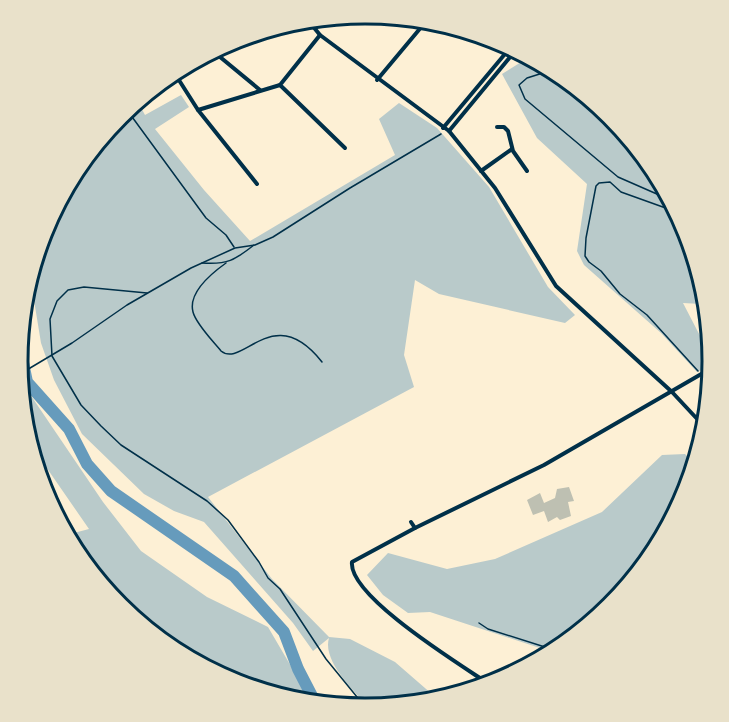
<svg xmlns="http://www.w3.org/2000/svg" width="729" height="722" viewBox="0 0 729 722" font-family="Spectral,serif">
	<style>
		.green { fill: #b9caca }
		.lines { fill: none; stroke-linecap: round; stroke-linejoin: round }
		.river { stroke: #669bbc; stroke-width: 12 }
		.building { fill: #bec0b2 }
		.path { stroke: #003049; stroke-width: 1.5 }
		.minor { stroke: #003049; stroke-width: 4 }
		.rim { fill: none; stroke: #003049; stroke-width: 3 }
	</style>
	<rect width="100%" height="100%" fill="#fdf0d5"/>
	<g class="green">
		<polygon points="526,59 610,116 686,228 701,304 683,303 712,359 711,365 697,372 661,333 584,265 577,251 587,184 537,138 502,74"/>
		<path d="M181,95L189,107L155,129L204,190L250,241L395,155L379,119L399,103L437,128L489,187L548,287L575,315L565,323L439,294L415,280L404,355L414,387L208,497L272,579L329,637L350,639L395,662L433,695L369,708C354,691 322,661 329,638L313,651L293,623L204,522L174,511L144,494L82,434L54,380L41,343L32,288L44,228L119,115L138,102L145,115Z"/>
		<polygon points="21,381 103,502 141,551 207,597 268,627 309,697 231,682 121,608 70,534 89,529 35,451"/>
		<polygon points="685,454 692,461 685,494 610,607 546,650 430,612 408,613 383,595 367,575 388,553 447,569 495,559 602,512 662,455"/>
	</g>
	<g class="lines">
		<polyline class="river" points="22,335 22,358 27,382 69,429 87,464 111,491 234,576 284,632 298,669 313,698"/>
	</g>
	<polygon class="building" points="569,487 574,501 568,502 571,516 560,520 557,517 548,522 544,511 533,515 527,500 540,493 544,503 555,498 557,489"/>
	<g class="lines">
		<g class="path">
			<polyline points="546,72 527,78 519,85 525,99 618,177 666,198"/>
			<polyline points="127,110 206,218 226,235 234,247"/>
			<polyline points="674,211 621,192 610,182 599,183 596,186 586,238 585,256 589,262 601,271 620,294 647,315 698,371"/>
			<path d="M202,263C227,265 235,260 254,245"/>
			<path d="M226,263C212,273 188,293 193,312C196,324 213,341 221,351C243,369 273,300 322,362"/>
			<polyline points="147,293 84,287 68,290 57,301 50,319 52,356 81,405 101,426 121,445 207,501 228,520 259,562 268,578 280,589 326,659 366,708"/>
			<polyline points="20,374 72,343 127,305 191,268 235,248 255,245 273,237 350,188 441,134"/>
			<polyline points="479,623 488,629 548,648"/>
			<polyline points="248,685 249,686"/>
		</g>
		<g class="minor">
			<polyline points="311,24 320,35 449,131 495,188 556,286 672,392 700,422"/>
			<polyline points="320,35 280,85 345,148"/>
			<polyline points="214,52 260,90"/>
			<polyline points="177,77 198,110"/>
			<polyline points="377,80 423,25"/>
			<polyline points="497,127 504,127 508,131 513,151 527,171"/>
			<polyline points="443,128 510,48"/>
			<polyline points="449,131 515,51"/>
			<polyline points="481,171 512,149"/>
			<polyline points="257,184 198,110 280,85"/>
			<polyline points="411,522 415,528"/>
			<path d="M489,684C461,665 348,596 352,562L415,528L544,465L710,369"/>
		</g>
	</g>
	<path d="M0 0H729V722H0ZM28 361a337 337 0 1 1 674 0a337 337 0 1 1-674 0Z" fill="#e9e1ca" fill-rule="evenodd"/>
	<path class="rim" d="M28 361a337 337 0 1 1 674 0a337 337 0 1 1-674 0Z"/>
</svg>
